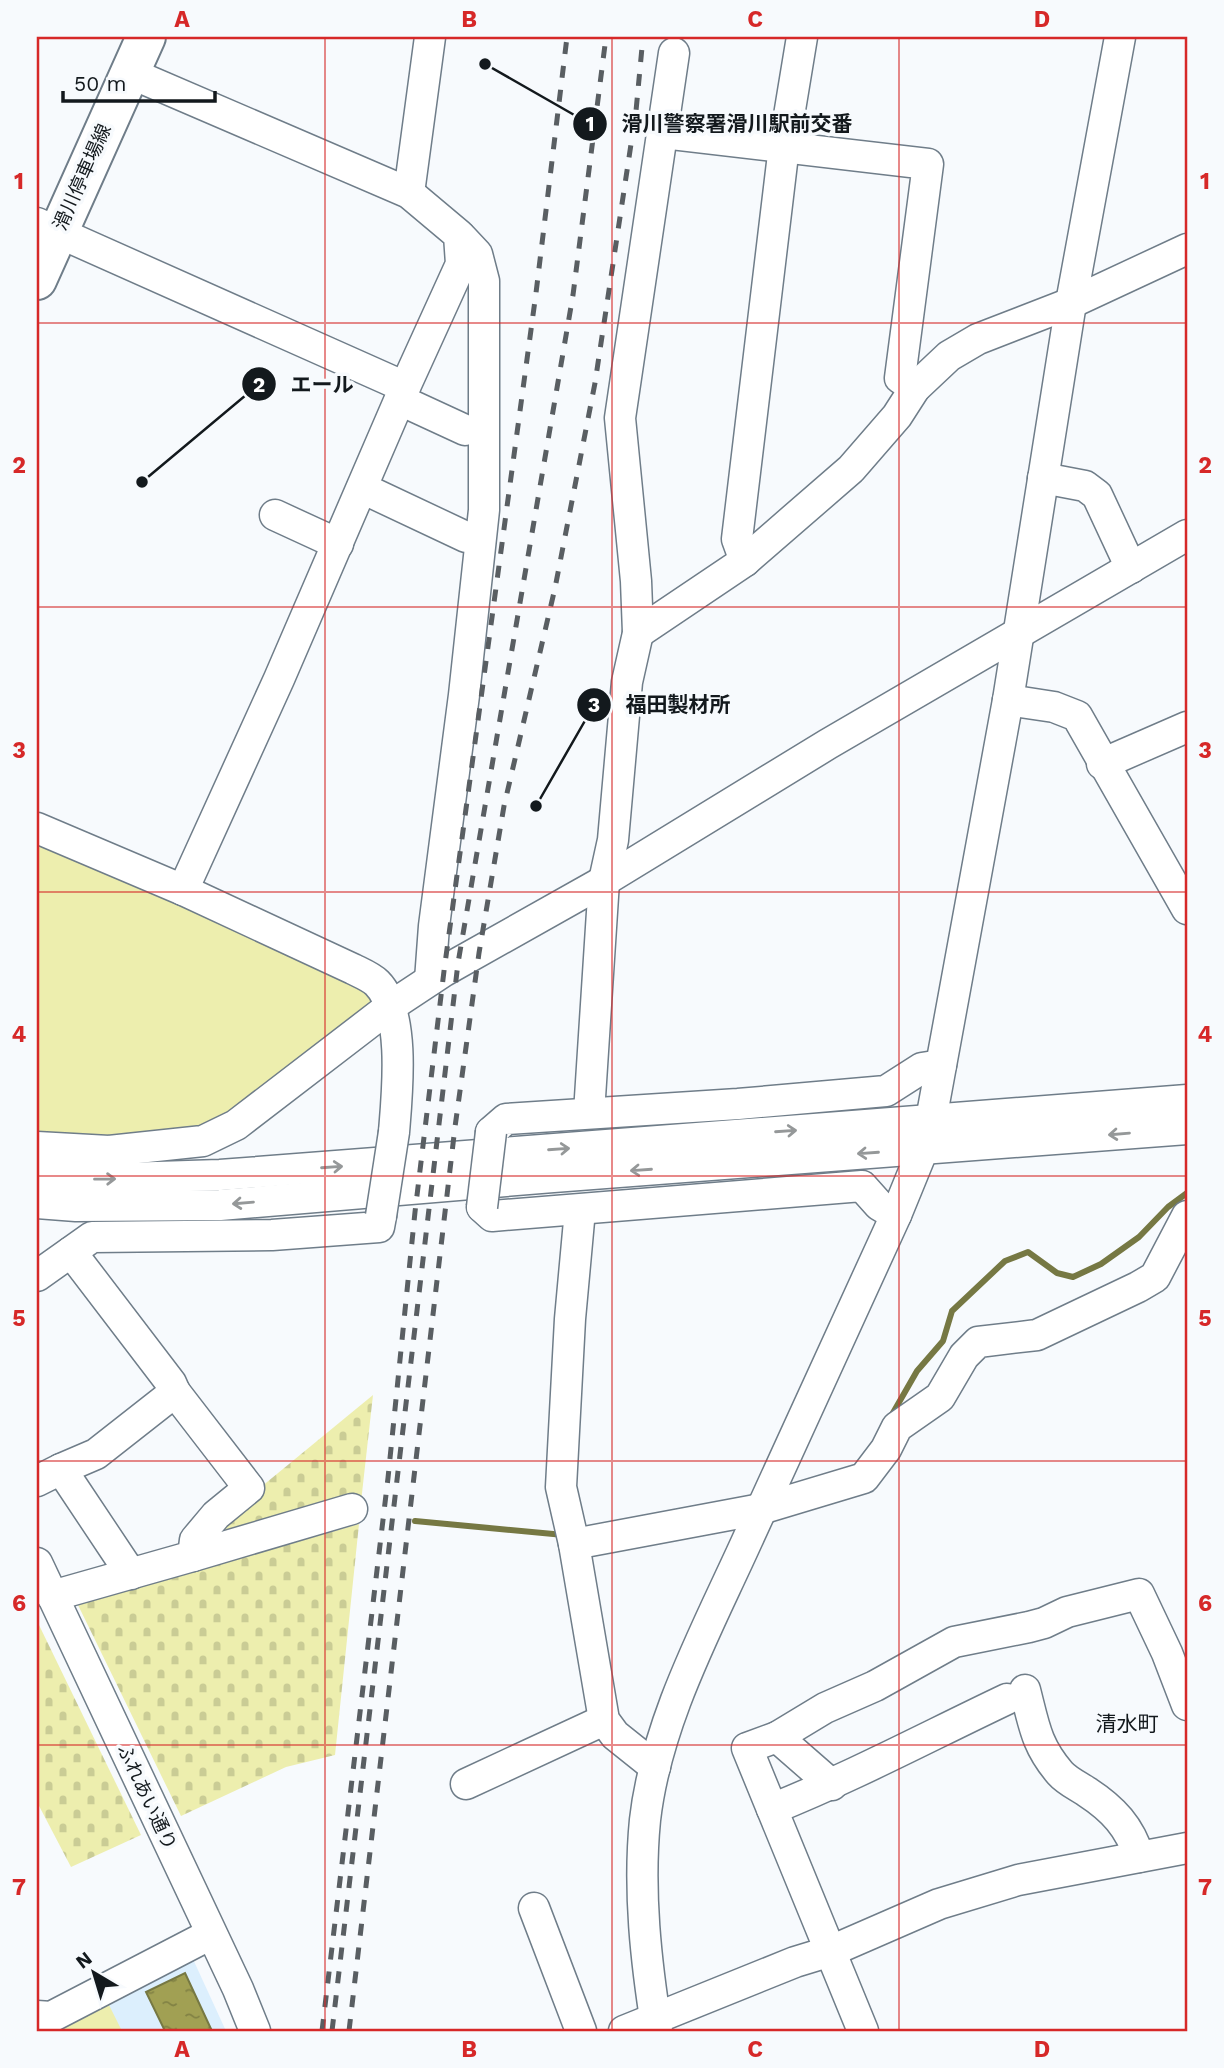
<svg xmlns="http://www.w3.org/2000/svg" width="1224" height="2068" viewBox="0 0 1224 2068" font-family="'Work Sans','Noto Sans JP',sans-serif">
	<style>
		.built { fill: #dceffd }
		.cemetery { fill: url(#cemetery-stones) }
		.park { fill: #edeeae }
		.water { fill: url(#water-ripples); stroke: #767843; stroke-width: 2 }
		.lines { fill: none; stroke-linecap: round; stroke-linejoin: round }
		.stream { stroke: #767843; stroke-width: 6 }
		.minor-casing { stroke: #6f7d89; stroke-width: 33 }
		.major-casing { stroke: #6f7d89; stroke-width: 42 }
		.minor { stroke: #fff; stroke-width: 30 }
		.major { stroke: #fff; stroke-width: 38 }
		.rail { stroke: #595e62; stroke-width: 5; stroke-dasharray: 12 12; stroke-linecap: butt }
		.minor-bridge-casing { stroke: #6f7d89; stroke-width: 33; stroke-linecap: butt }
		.minor-bridge { stroke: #fff; stroke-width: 30 }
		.oneway { stroke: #959899 }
		.grid { fill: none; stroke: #d62828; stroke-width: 2; stroke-opacity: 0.55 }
		.labels { text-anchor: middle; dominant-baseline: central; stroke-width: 7; stroke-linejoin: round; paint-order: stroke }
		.street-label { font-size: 19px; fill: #13191d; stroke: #f7fafd }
		.neighbourhood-label { font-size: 21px; fill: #13191d; stroke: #f7fafd }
		.leader { fill: none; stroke: #13191d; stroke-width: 2.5 }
		.callout-dot { fill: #13191d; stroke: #f7fafd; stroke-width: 2.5 }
		.mark-label { font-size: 21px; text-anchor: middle; font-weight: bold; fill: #fff }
		.callout-label { font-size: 21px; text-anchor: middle; font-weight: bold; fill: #13191d; stroke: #f7fafd; stroke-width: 7; stroke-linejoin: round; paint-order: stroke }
		.neatline { fill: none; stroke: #d62828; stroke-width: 2.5 }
		.grid-label { font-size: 23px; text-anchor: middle; font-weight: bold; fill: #d62828 }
	</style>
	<defs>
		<pattern id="cemetery-stones" width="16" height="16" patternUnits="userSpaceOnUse" patternTransform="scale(1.75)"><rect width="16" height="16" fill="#edeeae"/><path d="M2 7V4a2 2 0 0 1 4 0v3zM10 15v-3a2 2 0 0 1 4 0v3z" fill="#cacc95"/></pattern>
		<pattern id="water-ripples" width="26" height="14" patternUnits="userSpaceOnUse" patternTransform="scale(1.75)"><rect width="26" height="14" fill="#a1a053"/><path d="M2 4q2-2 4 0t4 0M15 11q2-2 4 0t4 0" fill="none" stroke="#828244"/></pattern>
	</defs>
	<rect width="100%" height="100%" fill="#f7fafd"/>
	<polygon class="built" points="192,1957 226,2031 49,2031"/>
	<g class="cemetery">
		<polygon points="373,1395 361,1502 206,1547 221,1520"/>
		<polygon points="359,1524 335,1755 286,1767 181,1816 78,1605"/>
		<polygon points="39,1625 141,1835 71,1867 37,1802 37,1627"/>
	</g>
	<g class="park">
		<polygon points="37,828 353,969 391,1006 236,1125 37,1147"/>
		<polygon points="107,2001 122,2031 49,2031"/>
	</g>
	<polygon class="water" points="185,1973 212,2031 165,2031 146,1992"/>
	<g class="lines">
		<g class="stream">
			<polyline points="890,1418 917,1371 943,1341 952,1311 1005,1261 1028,1252 1057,1273 1073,1277 1101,1264 1139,1237 1168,1207 1187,1193"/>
			<polyline points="415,1521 564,1535"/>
		</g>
		<g class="minor-casing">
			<g id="minor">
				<polyline points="130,73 409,193 459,235 461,264 405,387 279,679 183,890"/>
				<polyline points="663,133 928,164 900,378 915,388"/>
				<polyline points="409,193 430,37"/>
				<polyline points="37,223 405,387"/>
				<polyline points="400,400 465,430"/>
				<polyline points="1043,478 1085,486 1097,495 1131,568"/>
				<polyline points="362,488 466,537"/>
				<polyline points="275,515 338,544"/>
				<polyline points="745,561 737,539 784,146 802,37"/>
				<polyline points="638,633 745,561 851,469 897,416 915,388 949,356 978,339 1071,303 1187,249"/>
				<polyline points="1008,700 1054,707 1077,716 1187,909"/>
				<polyline points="1102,764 1187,727"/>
				<path d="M37,828L183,890L353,969C361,973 371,977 377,983C406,1012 397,1095 394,1132"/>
				<polyline points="430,980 434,926 464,695 484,510 484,281 477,254 462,238"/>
				<polyline points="589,1113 604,881 613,840 627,682 638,633 636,581 620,418 674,53"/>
				<polyline points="491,1132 506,1119 738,1104 886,1091 922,1068 941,1065"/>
				<polyline points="37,1147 109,1151 203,1141 236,1125 391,1006 444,971 604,881 828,744 1187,535"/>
				<polyline points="37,1174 94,1179 220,1175 1187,1100"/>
				<polyline points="37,1203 76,1206 220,1205 553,1177 1187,1129"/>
				<polyline points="482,1207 492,1216 862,1186 879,1205 896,1215"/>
				<polyline points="580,1210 570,1319 561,1487 574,1544 604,1720 615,1735 655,1767"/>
				<polyline points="37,1276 92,1237 272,1235 379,1227 381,1216"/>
				<polyline points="61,1469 96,1454 175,1392 171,1383 71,1252"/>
				<polyline points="37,1481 61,1469 131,1574"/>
				<polyline points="574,1544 761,1509 864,1478 886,1449 897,1427 940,1397 964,1356 978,1342 1037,1335 1138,1287 1155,1277 1187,1216"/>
				<polyline points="193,1556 352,1509"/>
				<polyline points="37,1563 238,1989 255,2031"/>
				<polyline points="52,1596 193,1556 195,1540 216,1515 249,1488 175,1392"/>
				<path d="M1025,1690C1034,1725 1036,1745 1060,1773C1067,1781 1078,1786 1087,1792C1113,1809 1130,1827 1139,1857"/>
				<polyline points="777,1737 825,1708 875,1686 954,1642 1029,1627 1044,1623 1067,1612 1139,1594 1167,1653 1187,1705"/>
				<polyline points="466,1784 604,1720"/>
				<polyline points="772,1809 747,1748 777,1737 832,1785"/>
				<polyline points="534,1908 581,2031"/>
				<polyline points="37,2016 51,2017 211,1934"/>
				<polyline points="624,2031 795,1962 831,1951 939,1904 1018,1880 1187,1848"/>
				<path d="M657,2031C646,1962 638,1891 645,1820C656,1723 706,1631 746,1543C796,1433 846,1324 896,1215L923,1149L931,1120L1008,700L1071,303L1120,37"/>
				<path d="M863,2031L772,1809C852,1777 929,1736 1007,1699"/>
			</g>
		</g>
		<g class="major-casing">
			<polyline id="major" points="37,280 146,37"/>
		</g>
		<use href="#minor" class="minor"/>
		<use href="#major" class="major"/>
		<g class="rail">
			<polyline points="322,2031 388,1478 415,1212 444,971 536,293 567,37"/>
			<polyline points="332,2031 458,963 573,295 606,37"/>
			<polyline points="349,2031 455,1127 479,953 504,806 555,588 595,383 636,111 643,37"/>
		</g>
		<g class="minor-bridge-casing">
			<g id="minor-bridge">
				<polyline points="482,1207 491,1132"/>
				<polyline points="381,1216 394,1132"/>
			</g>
		</g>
		<use href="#minor-bridge" class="minor-bridge"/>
	</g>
	<defs><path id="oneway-shaft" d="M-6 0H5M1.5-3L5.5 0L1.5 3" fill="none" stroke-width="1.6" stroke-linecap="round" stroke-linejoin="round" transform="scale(1.75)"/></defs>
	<g class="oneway">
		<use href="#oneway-shaft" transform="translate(786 1131) rotate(-4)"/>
		<use href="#oneway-shaft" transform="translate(1119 1134) rotate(175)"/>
		<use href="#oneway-shaft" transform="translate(559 1149) rotate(-4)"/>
		<use href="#oneway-shaft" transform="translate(868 1153) rotate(176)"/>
		<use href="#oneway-shaft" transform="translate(332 1167) rotate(-4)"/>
		<use href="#oneway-shaft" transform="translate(641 1170) rotate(176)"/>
		<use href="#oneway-shaft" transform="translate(105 1179) rotate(-1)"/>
		<use href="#oneway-shaft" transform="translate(243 1203) rotate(175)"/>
	</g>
	<path class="grid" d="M325,37V2031M612,37V2031M899,37V2031M37,323H1187M37,607H1187M37,892H1187M37,1176H1187M37,1461H1187M37,1745H1187"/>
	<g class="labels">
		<g class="street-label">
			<text transform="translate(82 177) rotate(-66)">滑川停車場線</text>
			<text transform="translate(147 1797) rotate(65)">ふれあい通り</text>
		</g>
		<g class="neighbourhood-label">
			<text x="1127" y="1723">清水町</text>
		</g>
	</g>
	<path class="leader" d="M485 64L590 124M142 482L259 384M536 806L594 705"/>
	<g class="callout-dot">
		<circle cx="485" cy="64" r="7"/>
		<circle cx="142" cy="482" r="7"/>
		<circle cx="536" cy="806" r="7"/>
		<circle cx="590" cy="124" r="18"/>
		<circle cx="259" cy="384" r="18"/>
		<circle cx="594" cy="705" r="18"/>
	</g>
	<g class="mark-label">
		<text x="590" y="131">1</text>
		<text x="259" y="392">2</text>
		<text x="594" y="712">3</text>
	</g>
	<g class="callout-label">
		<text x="737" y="131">滑川警察署滑川駅前交番</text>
		<text x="322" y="392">エール</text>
		<text x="678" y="712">福田製材所</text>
	</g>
	<rect width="1224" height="2068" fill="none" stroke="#f7fafd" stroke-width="77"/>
	<g transform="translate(94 1973) rotate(322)" stroke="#f7fafd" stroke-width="5" paint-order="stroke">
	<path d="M0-5L12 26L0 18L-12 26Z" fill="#13191d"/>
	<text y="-10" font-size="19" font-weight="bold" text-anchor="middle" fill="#13191d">N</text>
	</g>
	<path d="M63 91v10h152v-10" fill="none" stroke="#13191d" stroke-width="3.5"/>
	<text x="74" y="91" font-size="21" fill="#13191d" stroke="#f7fafd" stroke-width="5" paint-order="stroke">50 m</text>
	<rect x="38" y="38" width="1148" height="1992" class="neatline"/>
	<g class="grid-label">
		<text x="182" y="27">A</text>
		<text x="469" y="27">B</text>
		<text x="755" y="27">C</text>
		<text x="1042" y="27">D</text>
		<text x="19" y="189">1</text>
		<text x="1205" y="189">1</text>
		<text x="19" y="473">2</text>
		<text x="1205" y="473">2</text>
		<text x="19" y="758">3</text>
		<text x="1205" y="758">3</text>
		<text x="19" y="1042">4</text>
		<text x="1205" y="1042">4</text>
		<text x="19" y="1326">5</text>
		<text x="1205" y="1326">5</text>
		<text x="19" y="1611">6</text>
		<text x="1205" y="1611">6</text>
		<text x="19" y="1895">7</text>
		<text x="1205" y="1895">7</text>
		<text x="182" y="2057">A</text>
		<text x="469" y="2057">B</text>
		<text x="755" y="2057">C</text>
		<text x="1042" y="2057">D</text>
	</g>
</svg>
